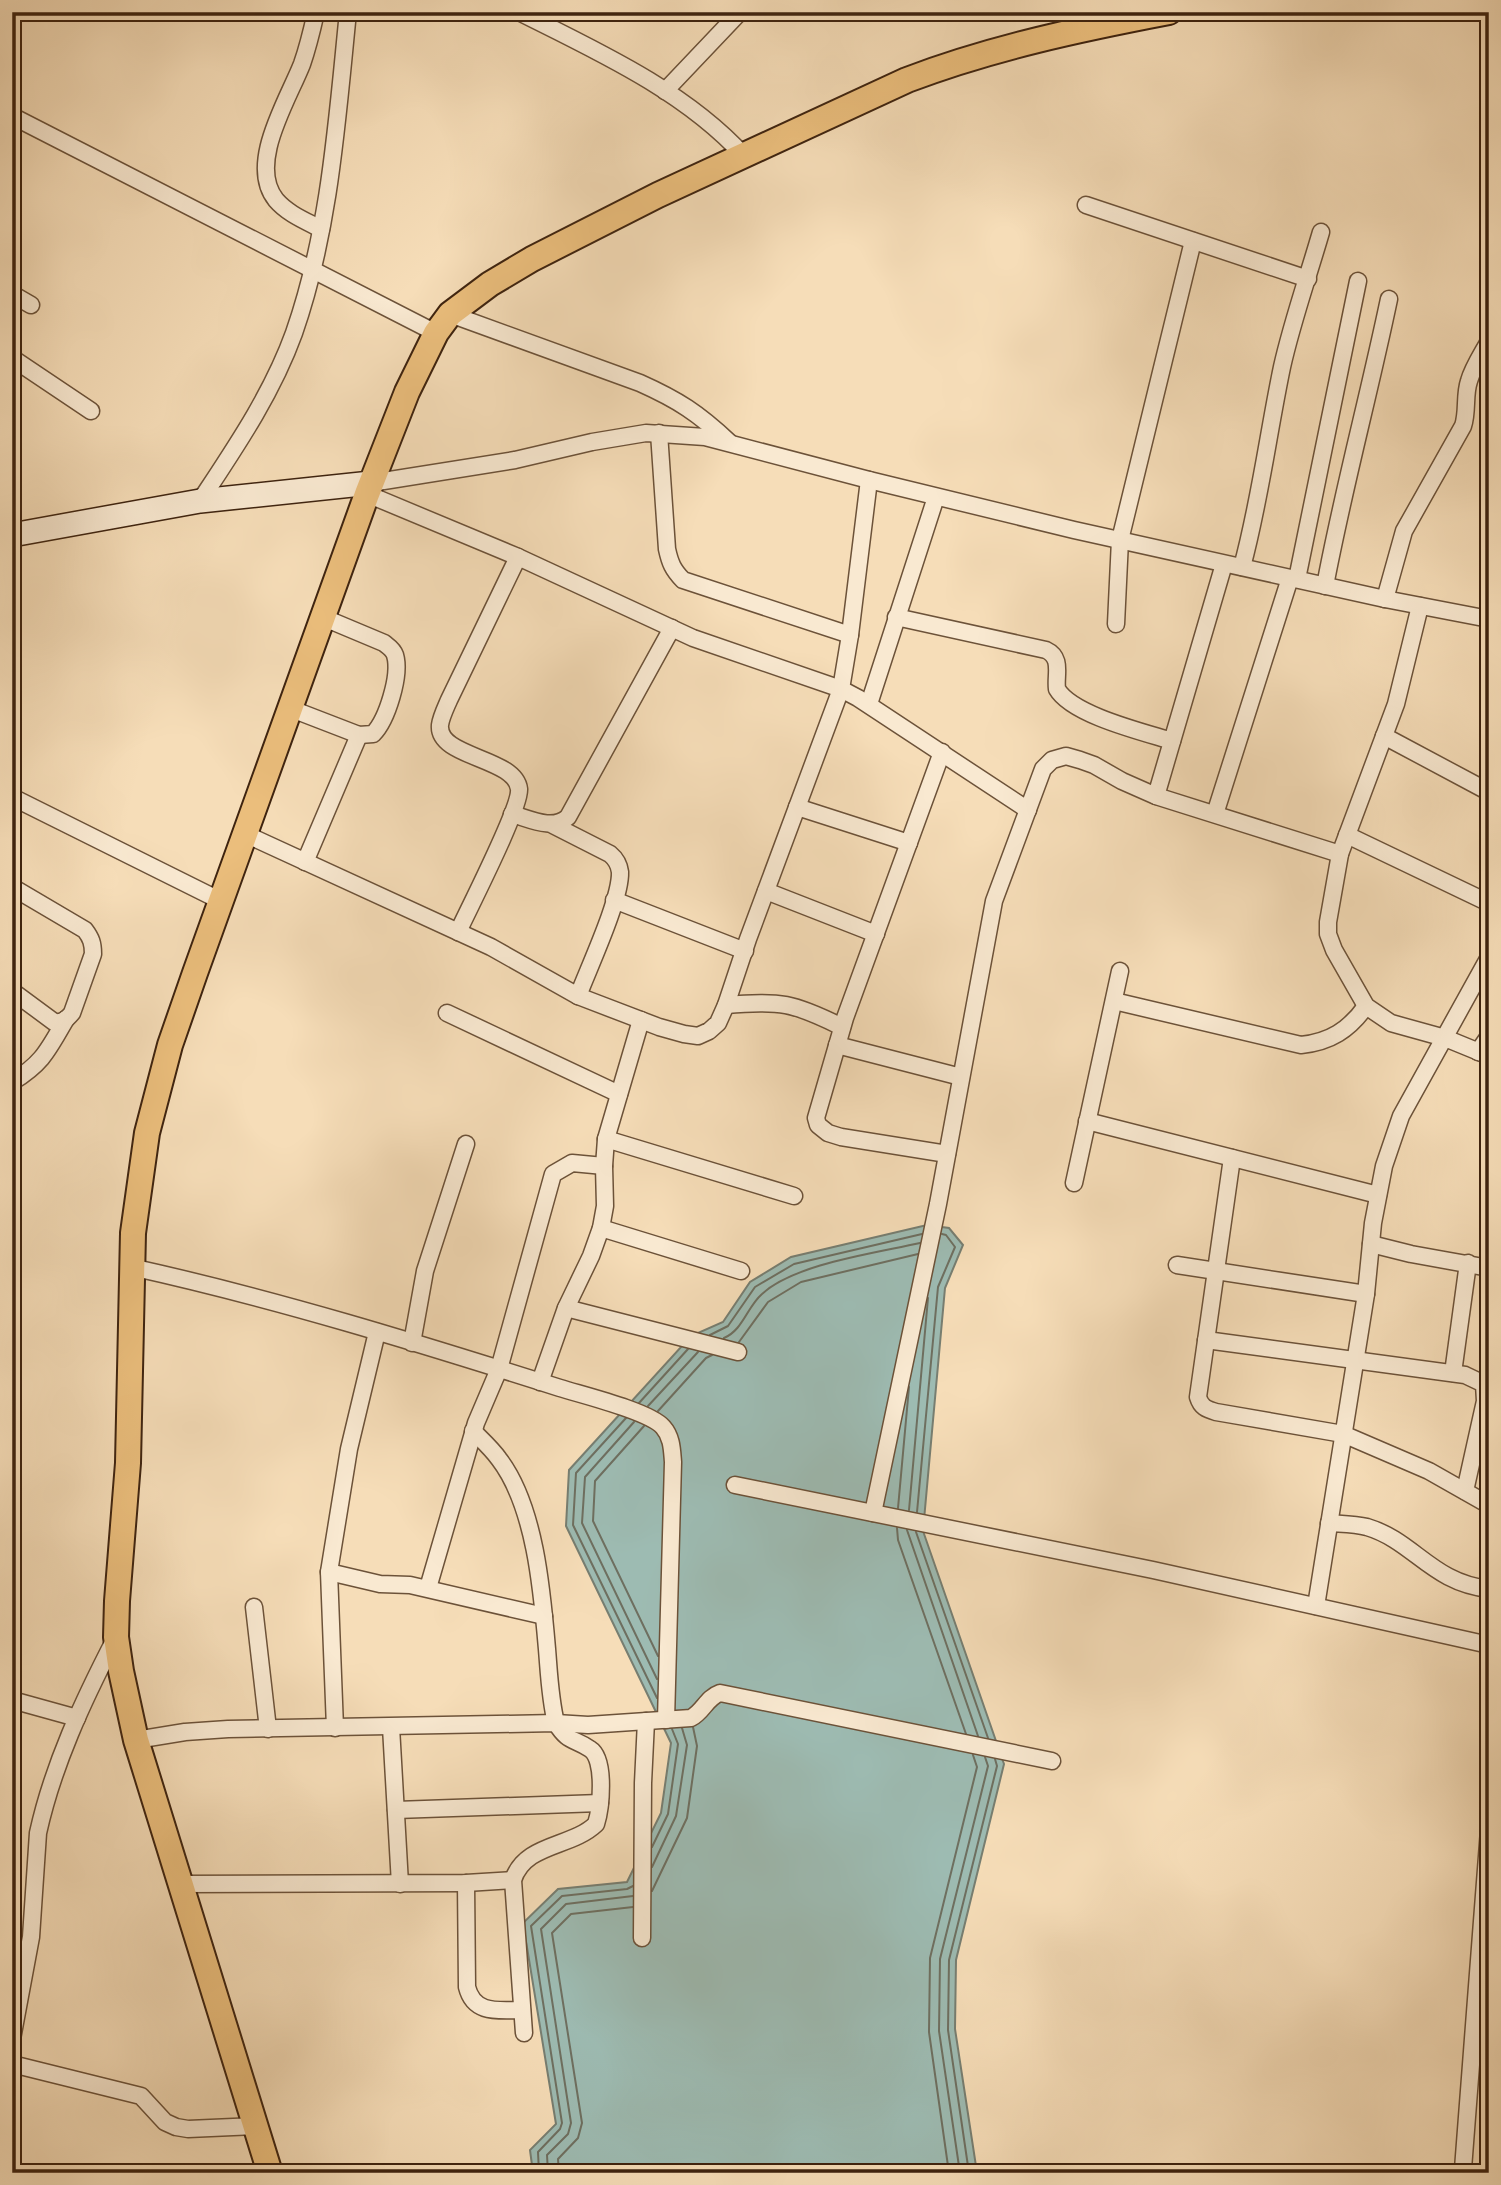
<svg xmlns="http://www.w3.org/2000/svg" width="1501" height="2185" viewBox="0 0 1501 2185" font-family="'EB Garamond',serif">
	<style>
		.water { fill: #9dbbb2; stroke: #777e71; stroke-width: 2 }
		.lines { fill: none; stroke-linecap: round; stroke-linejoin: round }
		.shore { stroke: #6e6f60; stroke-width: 2 }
		.street-casing { stroke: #6c5239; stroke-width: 19 }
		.secondary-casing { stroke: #3e230f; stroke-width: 26 }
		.primary-casing { stroke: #3e230f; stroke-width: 28 }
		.street { stroke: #f9e9d1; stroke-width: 16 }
		.secondary { stroke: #f9e9d1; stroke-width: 23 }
		.primary { stroke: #ebbe7c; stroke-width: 24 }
	</style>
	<rect width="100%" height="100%" fill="#f6ddb8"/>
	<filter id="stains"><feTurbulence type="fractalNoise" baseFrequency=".00286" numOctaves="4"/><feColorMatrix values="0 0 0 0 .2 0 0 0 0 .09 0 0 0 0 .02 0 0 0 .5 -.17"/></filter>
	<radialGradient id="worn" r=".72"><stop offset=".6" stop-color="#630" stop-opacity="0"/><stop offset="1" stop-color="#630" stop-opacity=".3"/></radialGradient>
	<polygon class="water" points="927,1225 949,1228 963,1245 945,1288 923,1531 1004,1764 956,1960 955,2029 976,2166 975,2173 533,2173 530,2150 556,2124 523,1923 558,1889 627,1882 661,1813 671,1743 566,1526 569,1470 691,1336 723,1322 750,1282 791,1257"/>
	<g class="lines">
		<g class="shore">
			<polyline points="710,1335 728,1326 755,1287 794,1264 922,1234"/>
			<path d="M724,1338C743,1330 747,1307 762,1294C794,1264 876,1253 920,1243"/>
			<polyline points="739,1342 768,1302 801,1282 918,1254"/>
			<polyline points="639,1403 688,1349"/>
			<polyline points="648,1406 698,1352"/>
			<polyline points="658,1411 706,1358 712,1355"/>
			<polyline points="626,1418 576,1473 573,1525 657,1698"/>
			<polyline points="634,1422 585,1477 582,1523 657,1679"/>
			<polyline points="644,1426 595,1481 593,1521 658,1656"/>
			<polyline points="898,1508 909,1387"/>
			<polyline points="909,1510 928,1298"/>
			<polyline points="917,1512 938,1287 955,1247 946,1235 942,1234"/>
			<polyline points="897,1528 898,1540 966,1734"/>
			<polyline points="907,1530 978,1736"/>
			<polyline points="916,1532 988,1738"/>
			<polyline points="652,1847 668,1814 678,1744 672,1729"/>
			<polyline points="652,1867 676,1816 687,1745 682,1728"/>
			<polyline points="652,1891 687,1818 697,1746 693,1727"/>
			<polyline points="539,2173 538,2152 560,2129 562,2123 531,1926 562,1896 627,1889 633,1886"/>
			<polyline points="548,2173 547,2155 568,2134 571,2123 541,1929 566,1904 633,1896"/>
			<polyline points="559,2173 558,2159 578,2138 582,2123 552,1933 571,1914 633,1907"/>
			<polyline points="949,2173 929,2032 930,1958 977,1767 973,1755"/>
			<polyline points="960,2173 939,2031 940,1959 988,1766 985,1757"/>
			<polyline points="969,2173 948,2030 949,1960 997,1766 995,1759"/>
		</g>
		<g class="street-casing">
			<g id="street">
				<path d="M316,12C312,30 308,47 302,64C288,100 247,164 276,200C288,214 306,221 321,229"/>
				<path d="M519,12C597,51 685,91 744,156"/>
				<polyline points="665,91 740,12"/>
				<polyline points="12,116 436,333"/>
				<polyline points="1086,205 1308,279"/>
				<polyline points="12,294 31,305"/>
				<path d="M450,314L640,383C678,400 698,413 729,442"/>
				<polyline points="12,358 91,411"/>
				<path d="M659,433L667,549C670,563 673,570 683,580L850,635"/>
				<polyline points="371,483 515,460 592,442 646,433 705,437 869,480 1074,530 1385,599 1489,619"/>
				<polyline points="367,494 518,557 693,638 841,689 858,698 1028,810"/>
				<path d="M200,501C235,448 272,394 294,333C330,230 337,120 348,12"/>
				<path d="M1242,567C1260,501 1268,434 1282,367C1292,322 1308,277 1321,232"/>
				<polyline points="1297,579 1358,281"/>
				<path d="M1325,586C1343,490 1369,395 1389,299"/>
				<path d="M1385,599L1404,531L1463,426C1468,411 1464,396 1469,381C1473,367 1482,354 1489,341"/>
				<polyline points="1420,606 1396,704 1340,854 1328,922 1328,934 1334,950 1366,1006 1391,1023 1445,1038 1489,1056"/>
				<path d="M896,617L1046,650C1063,658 1055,675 1057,689C1072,715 1143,732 1172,741"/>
				<polyline points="1116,624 1120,540 1193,241"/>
				<polyline points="869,704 936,497"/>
				<path d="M289,708L359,735L373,734C387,720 401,675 395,655C393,649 389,647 384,643L322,617"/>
				<polyline points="1384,736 1489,792"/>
				<polyline points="942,752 845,1018 816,1118 818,1125 828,1133 841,1137 947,1154"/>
				<polyline points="1156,796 1224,564"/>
				<polyline points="12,797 221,901"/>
				<polyline points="797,807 909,843"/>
				<path d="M512,814C530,819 553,831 568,817L672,628"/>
				<polyline points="1215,814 1290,578"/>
				<path d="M553,825L610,854C616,859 619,864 620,872C621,899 589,967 578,996"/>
				<polyline points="245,834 491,947 578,996 659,1027 684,1034 698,1036 709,1031 718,1023 726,1005 748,939 841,689 850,635 869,480"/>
				<polyline points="1347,835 1489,903"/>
				<polyline points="305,862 359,735"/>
				<path d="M12,887L85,930C91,938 93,943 93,954L72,1013C67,1019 63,1023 54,1022L12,991"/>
				<polyline points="766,891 876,934"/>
				<polyline points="614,900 745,951"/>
				<path d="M458,932C469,908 521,807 519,789C515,757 437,758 440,725C441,717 446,707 449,700L518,557"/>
				<path d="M1114,1001L1301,1045C1330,1042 1349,1030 1366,1006"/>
				<path d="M726,1005C780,1000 794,1003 842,1027"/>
				<polyline points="447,1013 619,1094"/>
				<polyline points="837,1045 961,1077"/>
				<polyline points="1478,1052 1489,1036"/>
				<path d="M12,1082C43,1063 48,1050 66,1019"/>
				<polyline points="1087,1121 1378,1195"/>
				<polyline points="606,1139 794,1196"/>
				<path d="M1232,1158L1198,1397C1201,1407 1206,1409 1216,1412L1343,1434L1429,1471L1489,1505"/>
				<polyline points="1074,1183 1120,971"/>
				<polyline points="601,1228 741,1271"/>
				<polyline points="1371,1244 1411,1254 1489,1268"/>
				<polyline points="1177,1265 1366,1294"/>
				<path d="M131,1267C276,1299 418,1343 560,1388C582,1395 649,1411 663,1427C672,1437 672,1450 673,1462L666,1720"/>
				<polyline points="566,1308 738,1352"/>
				<polyline points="1206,1340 1465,1375 1484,1384 1485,1401 1465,1491"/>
				<polyline points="412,1343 425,1271 466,1144"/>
				<polyline points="1453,1373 1468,1263"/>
				<polyline points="540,1382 566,1308 591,1256 601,1228 605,1206 604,1166 606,1139 641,1020"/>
				<path d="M473,1431C482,1440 492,1449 499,1459C535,1506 542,1590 547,1649C549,1673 550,1699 556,1723C568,1743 574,1738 590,1749C606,1759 601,1808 596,1824C571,1848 525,1843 513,1880L524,2033"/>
				<polyline points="735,1485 1153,1570 1489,1645"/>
				<polyline points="873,1513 938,1204 994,901 1043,769 1052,760 1066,756 1080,760 1094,765 1122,781 1156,796 1340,854"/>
				<path d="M1329,1523C1342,1524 1355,1524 1367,1527C1414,1541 1432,1583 1489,1589"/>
				<polyline points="329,1572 380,1584 410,1585 544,1616"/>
				<polyline points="428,1588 476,1423 499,1369 553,1174 572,1163 604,1166"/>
				<polyline points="1316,1606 1366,1294 1373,1223 1384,1166 1401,1116 1489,957"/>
				<polyline points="254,1607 268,1729"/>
				<polyline points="12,1700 77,1718"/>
				<polyline points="391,1727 400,1884"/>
				<polyline points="335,1728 329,1572 349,1449 377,1332"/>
				<path d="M136,1740L185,1732L228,1729L556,1723L588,1725L691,1718C704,1711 706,1698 720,1693L1052,1761"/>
				<polyline points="396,1810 600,1803"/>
				<path d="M466,1883L467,1987C474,2015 499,2010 522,2010"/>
				<polyline points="183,1884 466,1883 513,1880"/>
				<polyline points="642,1938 643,1783 646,1721"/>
				<path d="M12,2039L31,1937L38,1833C53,1765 83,1701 115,1639"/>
				<polyline points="12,2064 141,2096 165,2122 176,2127 188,2129 257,2126"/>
				<polyline points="1463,2169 1489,1830"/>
			</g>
		</g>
		<g class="secondary-casing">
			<polyline id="secondary" points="12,535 200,501 371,483"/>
		</g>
		<g class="primary-casing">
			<path id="primary" d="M270,2173L136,1740L121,1671L116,1637L117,1601L128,1463L133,1233L147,1133L170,1045L195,973L367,494L407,392L436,333L450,314L490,284L532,259L658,195L907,80C991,48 1080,29 1169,12"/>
		</g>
		<use href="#street" class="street"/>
		<use href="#secondary" class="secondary"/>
		<use href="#primary" class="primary"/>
	</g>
	<rect width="1501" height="2185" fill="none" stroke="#f6ddb8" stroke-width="42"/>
	<rect x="14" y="14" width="1473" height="2157" fill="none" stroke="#3e230f" stroke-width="3.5"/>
	<rect x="21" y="21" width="1459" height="2143" fill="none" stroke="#3e230f" stroke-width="2"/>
	<rect width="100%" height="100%" filter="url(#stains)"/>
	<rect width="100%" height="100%" fill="url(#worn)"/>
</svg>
